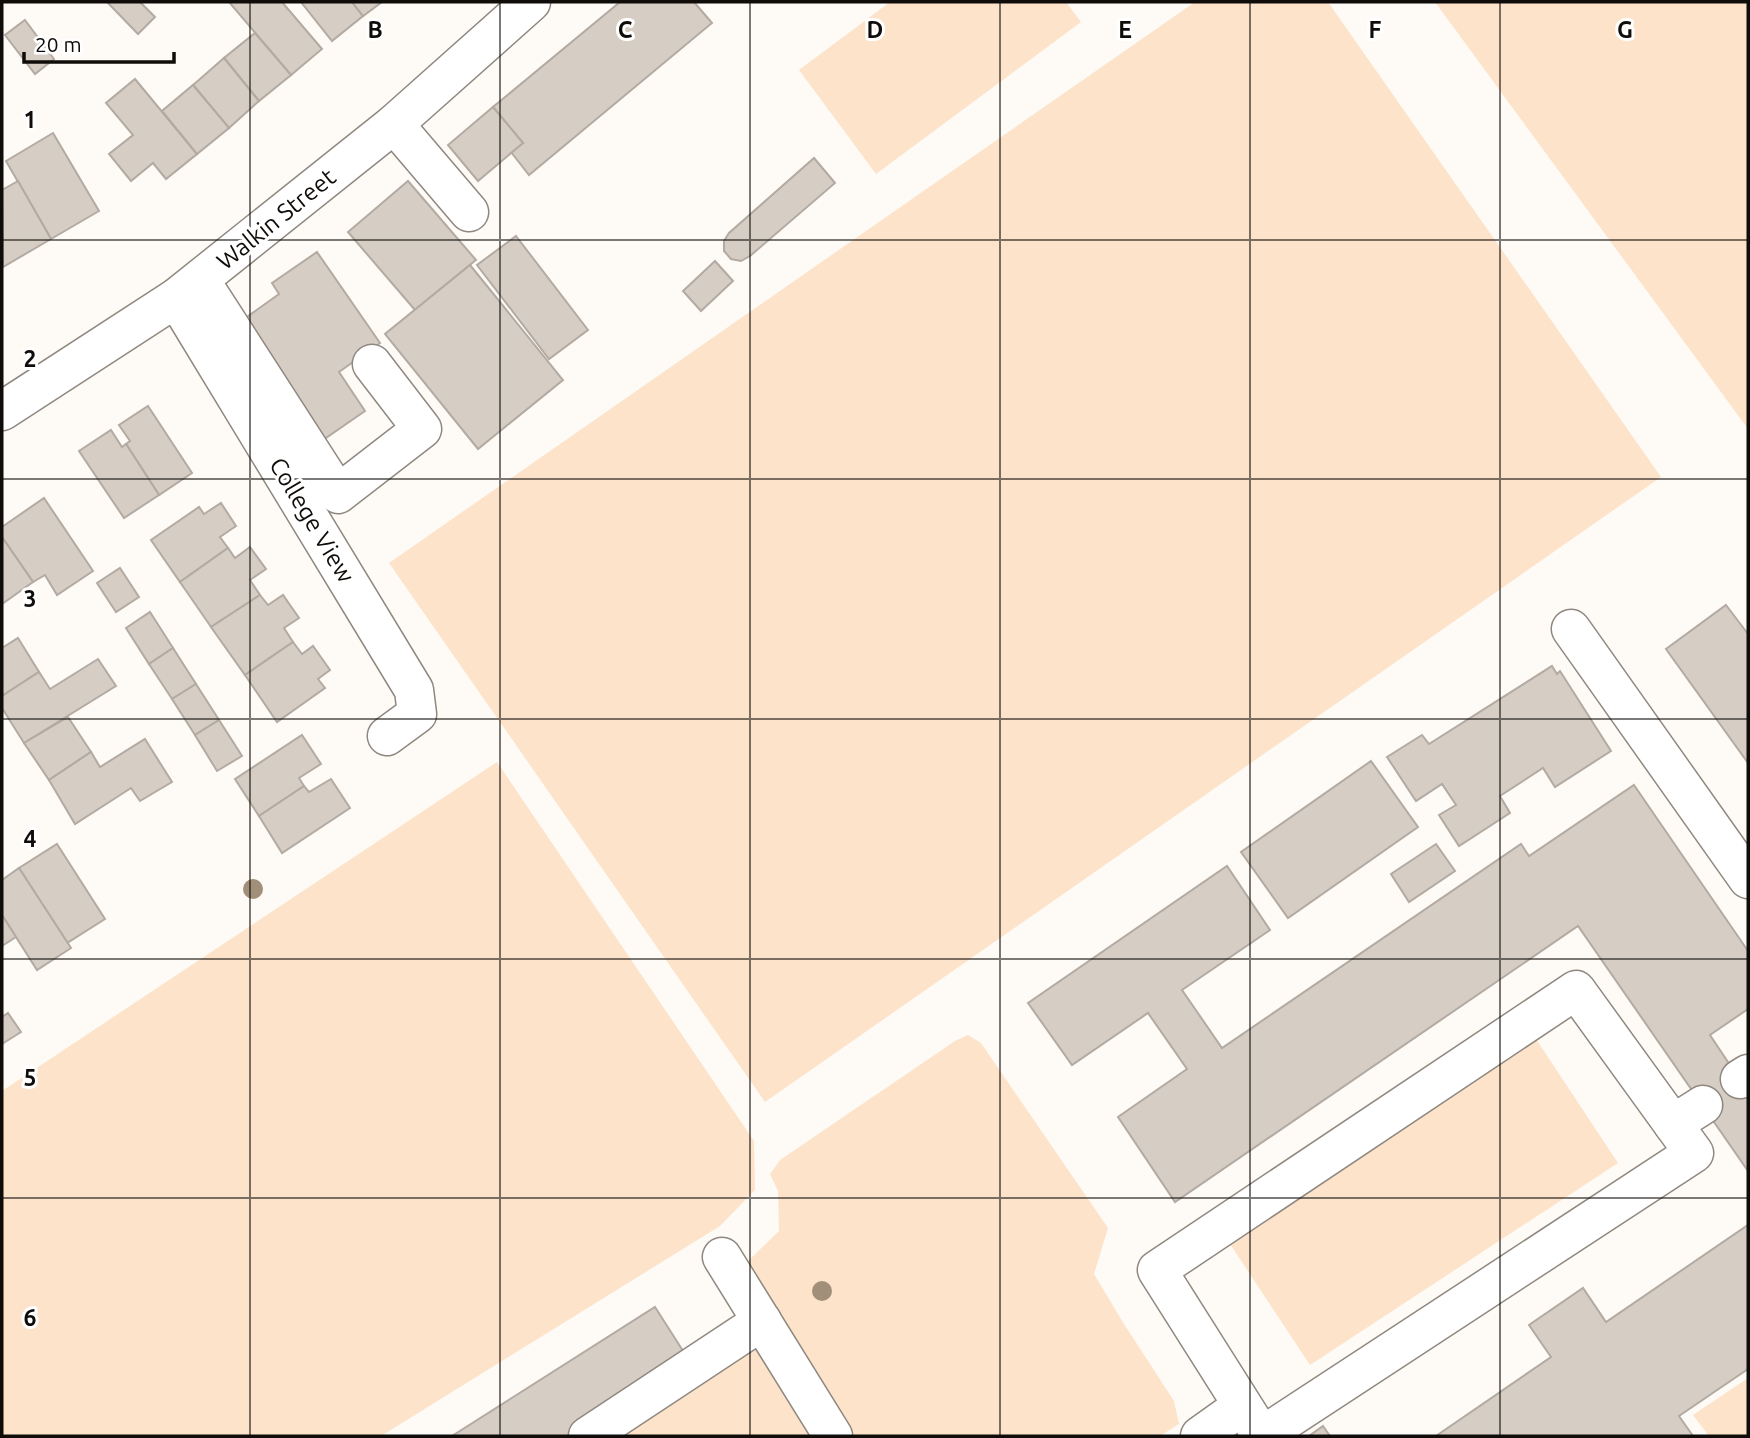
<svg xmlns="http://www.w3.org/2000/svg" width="1750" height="1438" viewBox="0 0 1750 1438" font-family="Ubuntu,sans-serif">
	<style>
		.green { fill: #fce3ca }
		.building { fill: #d6cdc4; stroke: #b3aaa2; stroke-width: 2 }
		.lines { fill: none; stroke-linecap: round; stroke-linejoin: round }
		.minor-casing { stroke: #908880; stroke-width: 41 }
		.minor { stroke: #fff; stroke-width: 38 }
		.tree { fill: #a28f79 }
		.grid { fill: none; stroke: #0f0c09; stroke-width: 2; stroke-opacity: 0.55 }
		.labels { text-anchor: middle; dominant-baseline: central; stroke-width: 6; stroke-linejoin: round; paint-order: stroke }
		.street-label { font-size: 24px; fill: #0f0c09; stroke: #fff }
		.grid-label { font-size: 23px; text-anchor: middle; font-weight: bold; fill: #0f0c09; stroke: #fff; stroke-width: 6; stroke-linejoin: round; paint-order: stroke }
	</style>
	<rect width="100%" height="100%" fill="#fefbf7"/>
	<g class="green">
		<polygon points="890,2 1066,2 1081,22 876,174 799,70"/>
		<polygon points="1195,2 1328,2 1661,477 765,1102 389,563"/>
		<polygon points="1435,2 1748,2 1748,429"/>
		<polygon points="497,762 754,1141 755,1190 720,1226 381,1436 2,1436 2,1091"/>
		<polygon points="968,1035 981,1043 1108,1228 1094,1274 1124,1324 1174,1401 1179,1424 1160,1436 855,1436 747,1262 779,1231 778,1191 770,1174 780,1160 955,1041"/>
		<polygon points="1536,1039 1618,1163 1310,1365 1228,1241"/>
		<polygon points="745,1344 760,1346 814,1436 607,1436"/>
		<polygon points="1748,1378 1748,1436 1709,1436 1693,1415"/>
	</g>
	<g class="building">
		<polygon points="107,2 140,2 155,17 138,34"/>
		<polygon points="229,2 282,2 322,49 291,75"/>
		<polygon points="301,2 352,2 363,16 332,41"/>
		<polygon points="352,2 382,2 363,16"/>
		<polygon points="620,2 694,2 712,23 529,175 511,152 523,143 493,107"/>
		<polygon points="25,20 54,59 35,74 5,35"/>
		<polygon points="255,33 291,75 259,101 224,58"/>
		<polygon points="224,58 259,101 229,128 193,85"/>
		<polygon points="135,79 197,154 166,179 153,163 131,181 109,154 133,135 106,103"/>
		<polygon points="193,85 229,128 197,154 162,111"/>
		<polygon points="493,107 523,143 478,181 448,145"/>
		<polygon points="53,133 99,211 51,239 6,161"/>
		<polygon points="814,158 835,183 750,256 741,261 731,259 724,251 724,241 729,233"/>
		<polygon points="18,181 51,239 3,267 2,190"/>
		<polygon points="408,181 476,260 415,310 348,232"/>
		<polygon points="516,236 588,330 549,359 477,265"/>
		<polygon points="317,252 380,343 339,372 365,411 320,442 237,324 279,294 272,283"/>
		<polygon points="715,261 733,281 701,311 683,291"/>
		<polygon points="470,265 563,380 478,449 385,334"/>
		<polygon points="148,406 192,473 159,495 126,444 130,441 119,425"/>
		<polygon points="111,430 122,447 126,444 159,495 124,518 79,451"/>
		<polygon points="44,498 93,571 57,595 45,575 33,582 2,537 2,527"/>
		<polygon points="221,503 236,526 220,537 228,548 180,582 151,540 199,507 204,514"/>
		<polygon points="2,537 33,582 2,604"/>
		<polygon points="250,547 266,569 250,580 260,595 211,627 180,582 228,548 235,558"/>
		<polygon points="120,568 139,597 116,612 97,583"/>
		<polygon points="260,595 268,605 283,595 299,618 284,628 293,642 245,675 211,627"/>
		<polygon points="1726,605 1748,634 1748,763 1666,649"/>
		<polygon points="150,612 173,648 149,664 126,628"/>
		<polygon points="18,638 39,672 2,696 2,648"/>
		<polygon points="293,642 302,654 313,646 330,670 318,679 325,688 277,722 245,675"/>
		<polygon points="173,648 196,684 172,699 149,664"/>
		<polygon points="98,659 116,686 24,743 2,708 2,696 39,672 50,689"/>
		<polygon points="1552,666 1557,674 1560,671 1611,751 1555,787 1543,768 1500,796 1510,813 1459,846 1439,815 1456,805 1442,784 1416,801 1387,757 1422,735 1429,744"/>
		<polygon points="196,684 219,720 195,735 172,699"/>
		<polygon points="68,717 91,752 49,780 24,743"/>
		<polygon points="219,720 242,756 217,771 195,735"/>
		<polygon points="302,735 321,764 299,778 304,786 259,816 235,779"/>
		<polygon points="145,739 172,782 140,801 131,788 75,824 49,780 91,752 100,767"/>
		<polygon points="1371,761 1418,827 1288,918 1241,852"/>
		<polygon points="331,779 350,808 282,853 259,816 304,786 309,792"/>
		<polygon points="1634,785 1748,951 1748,1009 1710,1035 1748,1092 1748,1171 1578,926 1175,1202 1118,1117 1187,1069 1148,1013 1072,1065 1028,1003 1227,866 1270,930 1182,990 1222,1048 1521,844 1529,856"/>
		<polygon points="57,844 105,919 67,943 19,868"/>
		<polygon points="1436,844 1455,871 1409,902 1391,874"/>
		<polygon points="19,868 71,948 37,970 2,915 2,880"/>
		<polygon points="2,915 16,937 2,946"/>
		<polygon points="8,1013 21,1032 2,1044 2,1017"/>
		<polygon points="1748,1225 1748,1369 1679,1416 1693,1436 1436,1436 1551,1357 1529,1325 1583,1288 1606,1322"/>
		<polygon points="655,1307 692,1365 580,1436 452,1436"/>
		<polygon points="1323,1426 1330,1436 1309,1436"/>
	</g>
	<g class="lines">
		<g class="minor-casing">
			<g id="minor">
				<polyline points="394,124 469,212"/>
				<polyline points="200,280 338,494 422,429 372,364"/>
				<polyline points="176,298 414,690 417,714 387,736"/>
				<polyline points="2,411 176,298 394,124 531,2"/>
				<polyline points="1571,629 1748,879"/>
				<polygon points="1576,990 1694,1153 1262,1436 1157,1270"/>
				<polyline points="1740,1079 1748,1074"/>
				<polyline points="1673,1124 1703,1105"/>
				<polyline points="722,1257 833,1436"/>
				<polyline points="588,1436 762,1321"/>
				<polyline points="1200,1436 1242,1406"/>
			</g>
		</g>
		<use href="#minor" class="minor"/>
	</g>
	<g class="tree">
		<circle cx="253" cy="889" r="10"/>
		<circle cx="822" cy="1291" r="10"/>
	</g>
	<path class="grid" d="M250,2V1436M500,2V1436M750,2V1436M1000,2V1436M1250,2V1436M1500,2V1436M2,240H1748M2,479H1748M2,719H1748M2,959H1748M2,1198H1748"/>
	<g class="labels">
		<g class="street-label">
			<text transform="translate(276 219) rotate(-39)">Walkin Street</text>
			<text transform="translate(312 520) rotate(59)">College View</text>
		</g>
	</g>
	<g class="grid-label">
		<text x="375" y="38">B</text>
		<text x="625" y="38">C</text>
		<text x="875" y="38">D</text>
		<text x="1125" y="38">E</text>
		<text x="1375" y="38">F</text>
		<text x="1625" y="38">G</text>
		<text x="30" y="128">1</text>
		<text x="30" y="367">2</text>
		<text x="30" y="607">3</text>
		<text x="30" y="847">4</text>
		<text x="30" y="1086">5</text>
		<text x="30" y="1326">6</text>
	</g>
	<rect width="1750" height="1438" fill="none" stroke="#0f0c09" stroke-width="7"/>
	<path d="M24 52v10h150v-10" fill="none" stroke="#0f0c09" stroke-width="3.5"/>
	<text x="35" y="52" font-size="21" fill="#0f0c09" stroke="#ffffff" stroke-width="5" paint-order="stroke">20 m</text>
</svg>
